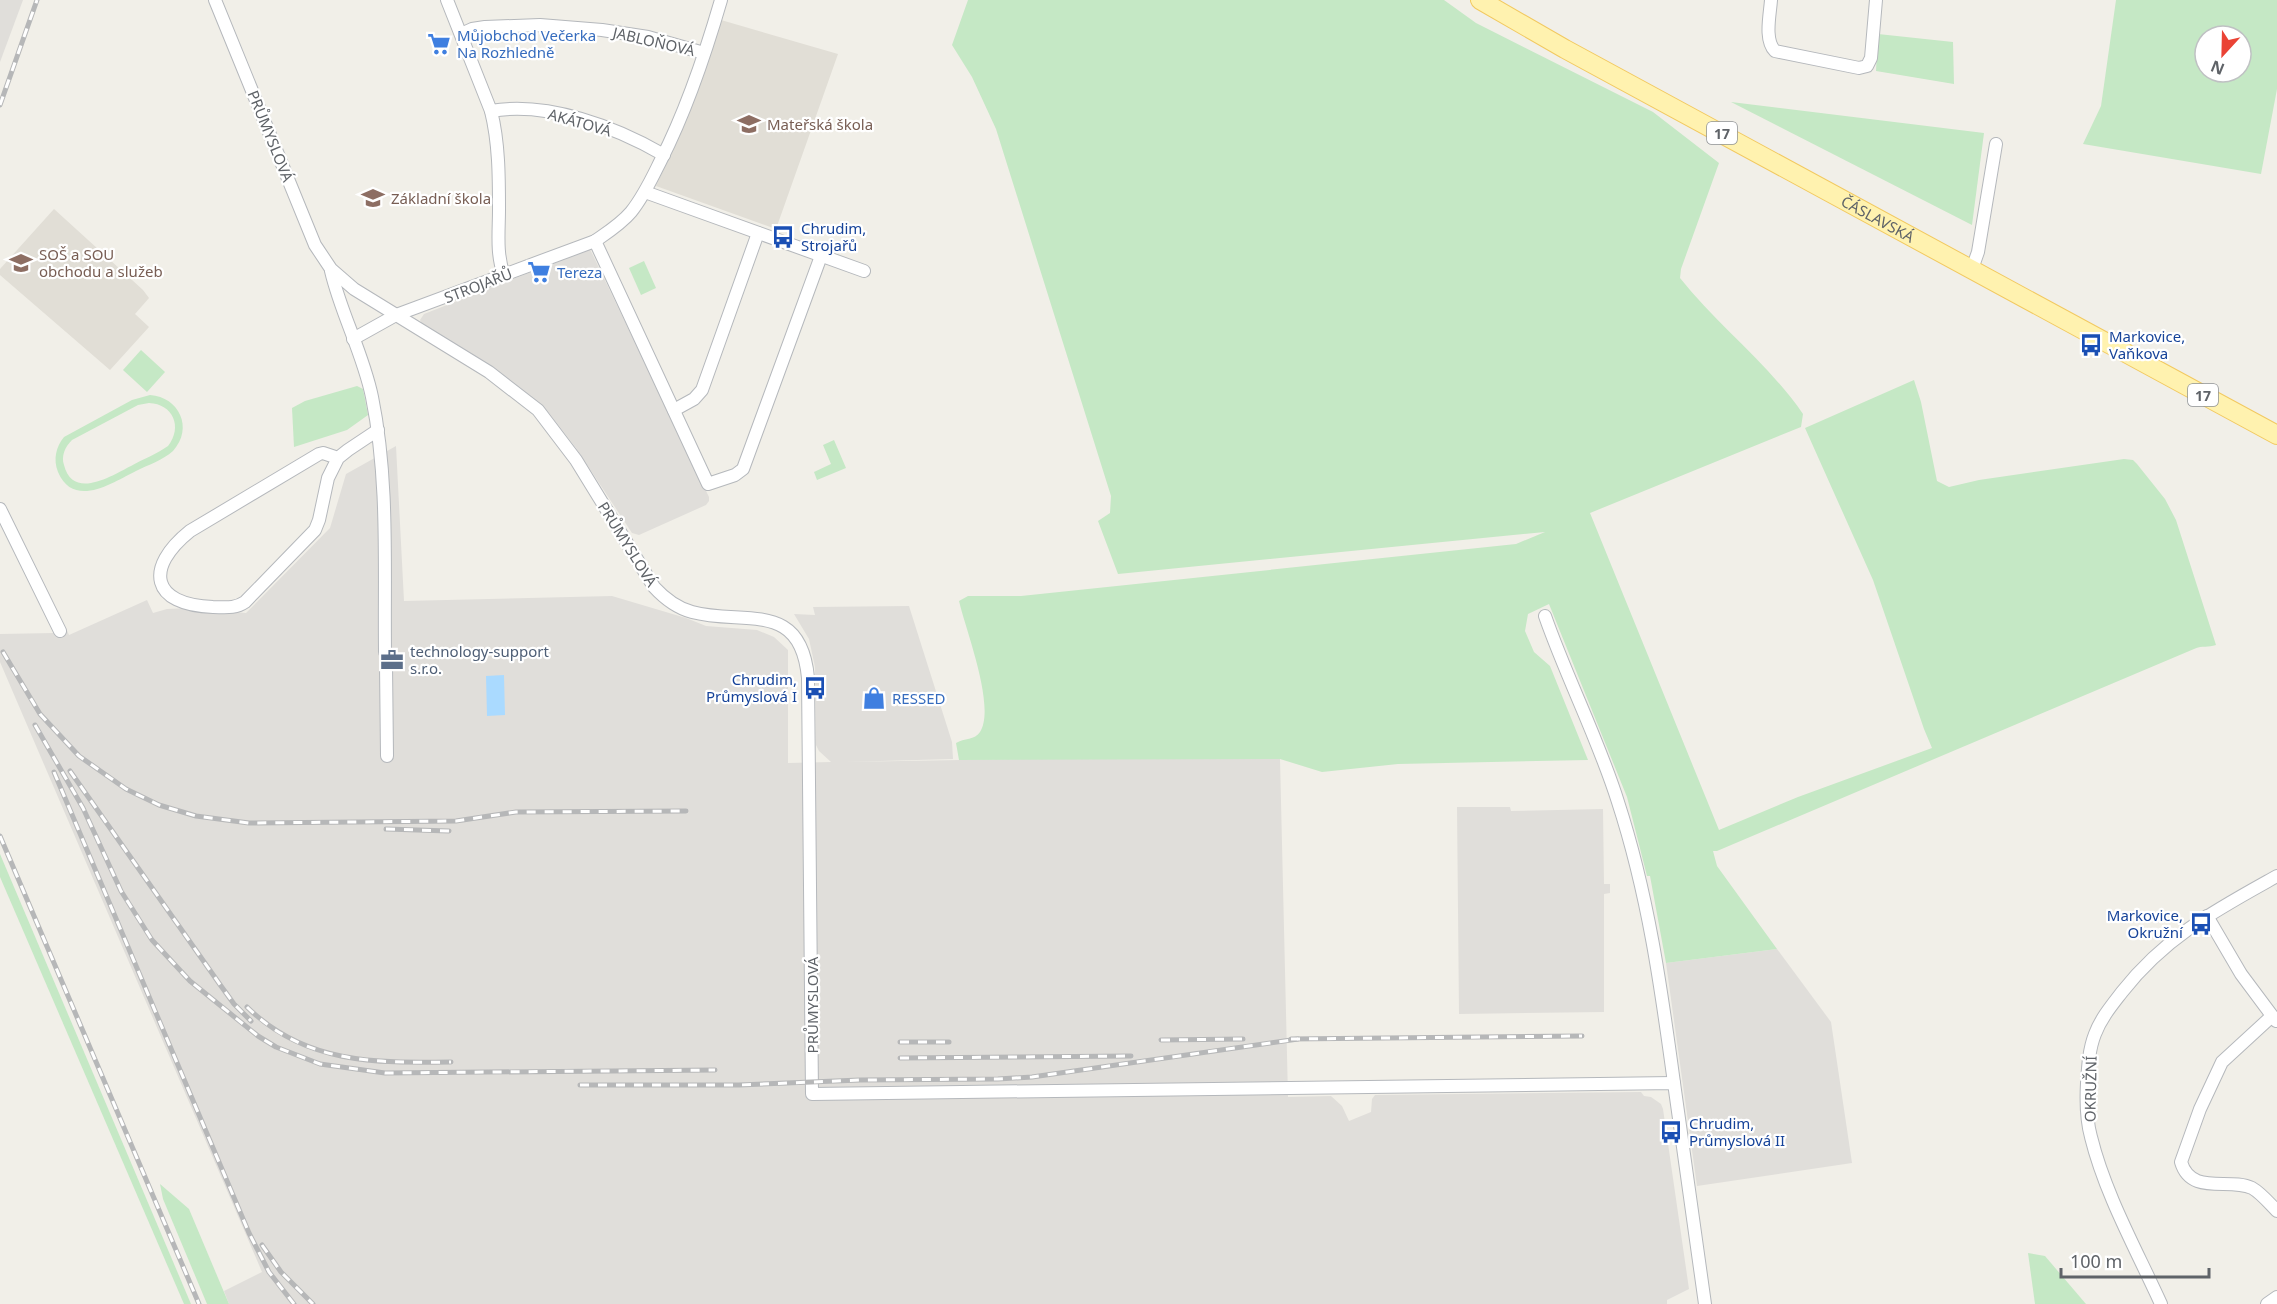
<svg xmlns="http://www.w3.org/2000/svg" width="2277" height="1304" viewBox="0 0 2277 1304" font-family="'Noto Sans',sans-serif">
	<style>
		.industrial { fill: #e0deda }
		.education { fill: #e1ded6 }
		.green { fill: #c5e8c5; fill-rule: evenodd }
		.water { fill: #aadaff }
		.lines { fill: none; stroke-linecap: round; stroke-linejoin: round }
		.street-casing { stroke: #b5b8bc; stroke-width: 14 }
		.primary-casing { stroke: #f2c960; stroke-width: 20 }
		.street { stroke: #fff; stroke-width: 12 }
		.primary { stroke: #fff2af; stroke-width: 18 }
		.rail-casing { stroke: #b6b7b8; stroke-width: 5 }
		.rail { stroke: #fff; stroke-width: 3; stroke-dasharray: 9; stroke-linecap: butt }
		.labels { text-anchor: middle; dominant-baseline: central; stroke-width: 4.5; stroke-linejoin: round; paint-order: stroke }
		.shield { fill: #fff; stroke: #8f9295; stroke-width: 1.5 }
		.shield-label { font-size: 14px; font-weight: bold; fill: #5f6368 }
		.shop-label { font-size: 15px; fill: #366cbe; stroke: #fff; text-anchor: start }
		.street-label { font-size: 15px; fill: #5f6368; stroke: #fff }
		.education-label { font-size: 15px; fill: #785e54; stroke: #fff; text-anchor: start }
		.transit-label { font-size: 15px; fill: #164399; stroke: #fff; text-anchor: start }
		.service-label { font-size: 15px; fill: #4e5e75; stroke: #fff; text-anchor: start }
	</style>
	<rect width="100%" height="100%" fill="#f1efe8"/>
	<g class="industrial">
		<polygon points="0,0 23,0 0,62"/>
		<polygon points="590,249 709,497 709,501 706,505 639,535 632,533 576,448 549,413 533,398 491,367 422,324 420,320 424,314"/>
		<polygon points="396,446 404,601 612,596 686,618 706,626 757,630 774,637 788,650 788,763 831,762 819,751 816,745 815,667 809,639 794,614 815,615 813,607 909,606 952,742 953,759 844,762 1070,758 1280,759 1288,1097 1331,1096 1342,1106 1349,1121 1371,1112 1372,1099 1375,1095 1641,1092 1644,1096 1651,1097 1661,1104 1663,1109 1689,1289 1667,1300 1667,1304 229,1304 224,1291 262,1272 0,662 0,634 54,633 66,628 69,635 147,600 153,613 167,609 188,608 246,613 330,528 346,474"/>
		<polygon points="1457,807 1510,807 1511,811 1603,809 1604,884 1610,884 1610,893 1604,894 1604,1012 1459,1014"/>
		<polygon points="1777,949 1831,1022 1852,1163 1697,1186 1666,963"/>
	</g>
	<g class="education">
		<polygon points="721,20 838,54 776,229 656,186 680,134"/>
		<polygon points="54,209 143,290 149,298 135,314 149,327 110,370 0,275 0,269"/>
	</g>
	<g class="green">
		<path d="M968,0H1444L1476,23L1653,112L1719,163L1681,269L1680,278C1718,326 1768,363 1803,414L1801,427L1590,513L1719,830L1798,797L1932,748L1924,729L1873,580L1805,428L1914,380L1921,402L1937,481L1949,487L1979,480L2124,459L2133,460L2137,464L2165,499L2176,520L2216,645C2208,648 2203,645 2194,649L1717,851H1713L1717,866L1777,949L1666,963L1650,876H1647L1627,797L1549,604L1528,614L1525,631L1534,652L1550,666L1588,760L1398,764L1322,772L1280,759L959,760L956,743C964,738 975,740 980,732C996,707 966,631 959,601L968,596H1021L1516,544L1545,532L1118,574L1098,521L1110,513L1111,496L996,129L972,77L952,45Z"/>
		<path d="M2116,0H2277V89L2261,174L2083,144L2101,106ZM2205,36H2241V72H2205Z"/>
		<polygon points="1878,34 1953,42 1954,84 1876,71"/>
		<polygon points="1731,102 1984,133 1972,225"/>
		<polygon points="644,261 656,288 641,295 629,268"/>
		<polygon points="141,350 165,372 147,392 123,370"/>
		<polygon points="357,386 363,389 368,415 347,430 294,447 292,408 305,401"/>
		<path d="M150,395C179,397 194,428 173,451C163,460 148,465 136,471C112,483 74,509 58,472C53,459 56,447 64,437L132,400ZM149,403C173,404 183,427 168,446C157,454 143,459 131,466C113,475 73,501 64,465C61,456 65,447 72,440L138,405Z"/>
		<polygon points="834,440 846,468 817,480 814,472 831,464 823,445"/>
		<polygon points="0,854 191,1304 184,1304 0,877"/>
		<polygon points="160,1184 189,1209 229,1304 207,1304 163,1199"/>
		<polygon points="2028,1253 2045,1256 2086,1304 2035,1304"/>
	</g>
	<polygon class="water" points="504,675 505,715 487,716 486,676"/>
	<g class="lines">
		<g class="street-casing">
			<g id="street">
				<path d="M215,0L315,245L331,269L354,289L489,372L538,410L576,460L654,587C665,599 677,608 692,612C744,626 801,599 808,678L812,1094L1674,1083L1705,1304"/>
				<path d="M447,0L491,111C499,143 499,177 499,210C499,231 496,254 504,275"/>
				<path d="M1771,0C1770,15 1764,40 1775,51L1859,68L1867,66L1871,58L1876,0"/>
				<polyline points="461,34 472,29 485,27 540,25 602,30 648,37 704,53"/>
				<path d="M491,111C547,101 616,127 664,155"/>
				<polyline points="645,192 864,271"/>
				<polyline points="595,241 708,484 735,475 743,469 821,256"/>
				<polyline points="1972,269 1978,252 1996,144"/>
				<path d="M331,271C341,314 363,353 372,397C389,480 384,567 385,652"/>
				<path d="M353,339L396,315L595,241C608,232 621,224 631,212C644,196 652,178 661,160C687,109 705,55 721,0"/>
				<polyline points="674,410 694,399 702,390 758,233"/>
				<path d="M338,458L328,478L319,520L315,530L245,602C235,609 224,607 213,607C151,605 144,568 190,531L319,454L323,453L338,458L348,450L378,430"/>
				<polyline points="0,509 60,631"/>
				<path d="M1545,616C1567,679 1598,738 1618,802C1648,894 1661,987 1674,1083"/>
				<polyline points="386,665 387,756"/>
				<polyline points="2207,916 2241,974 2276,1021"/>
				<path d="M2272,1016L2222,1062L2200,1109L2181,1162C2191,1196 2229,1177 2252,1188C2261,1193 2270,1204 2277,1211"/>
				<path d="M2161,1304C2137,1251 2105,1194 2091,1137C2086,1119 2086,1101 2087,1083C2088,1066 2089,1049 2095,1034C2101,1018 2112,1005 2122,992C2166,936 2216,910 2277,876"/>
				<polyline points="2267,1304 2277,1297"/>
			</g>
		</g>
		<g class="primary-casing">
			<g id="primary">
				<path id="s1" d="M1480,0L1565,49L2277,435"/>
			</g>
		</g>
		<use href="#street" class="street"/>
		<use href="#primary" class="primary"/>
		<g class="rail-casing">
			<g id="rail">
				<polyline points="0,105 37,0"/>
				<polyline points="3,652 40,714 79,756 126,789 159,805 196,816 249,823 456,821 516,812 686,811"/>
				<polyline points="35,725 83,808 121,891 152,940 190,981 258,1036 276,1047 320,1064 385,1073 715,1070"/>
				<polyline points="70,771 221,986 234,1004 251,1021"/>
				<polyline points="54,772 249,1233 269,1272 294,1304"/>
				<polyline points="386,829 449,831"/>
				<polyline points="0,836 199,1304"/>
				<path d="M247,1007C305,1064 375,1063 451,1062"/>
				<polyline points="1291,1039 1582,1036"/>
				<polyline points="1161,1040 1243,1039"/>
				<polyline points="900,1042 949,1042"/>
				<polyline points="900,1058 1131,1056"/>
				<polyline points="580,1085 739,1085 860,1080 998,1079 1032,1077 1298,1039"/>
				<polyline points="262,1245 281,1272 313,1304"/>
			</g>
		</g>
		<use href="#rail" class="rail"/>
	</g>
	<defs>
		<g id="supermarket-bare" transform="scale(1.8)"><path d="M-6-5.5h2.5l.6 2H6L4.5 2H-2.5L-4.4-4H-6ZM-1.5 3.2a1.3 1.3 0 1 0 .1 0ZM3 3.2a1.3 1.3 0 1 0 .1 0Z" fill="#3f7fe0" stroke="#fff" stroke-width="2.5" paint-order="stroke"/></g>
		<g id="school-bare" transform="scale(1.8)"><path d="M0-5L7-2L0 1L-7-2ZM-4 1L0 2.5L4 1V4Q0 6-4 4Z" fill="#8d6e63" stroke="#fff" stroke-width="2.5" paint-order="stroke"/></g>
		<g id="bus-bare" transform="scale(1.8)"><path d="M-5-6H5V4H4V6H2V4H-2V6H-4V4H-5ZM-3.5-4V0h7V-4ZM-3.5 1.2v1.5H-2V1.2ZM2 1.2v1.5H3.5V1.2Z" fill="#1a4fb4" stroke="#fff" stroke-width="2.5" paint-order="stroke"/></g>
		<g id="office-bare" transform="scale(1.8)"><path d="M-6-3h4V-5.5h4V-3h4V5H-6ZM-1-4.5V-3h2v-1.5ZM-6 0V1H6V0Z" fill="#5c6f8a" stroke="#fff" stroke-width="2.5" paint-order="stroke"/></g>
		<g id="shop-bare" transform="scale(1.8)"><path d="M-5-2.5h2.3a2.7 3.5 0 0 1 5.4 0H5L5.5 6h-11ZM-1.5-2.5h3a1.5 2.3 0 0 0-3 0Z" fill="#3f7fe0" stroke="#fff" stroke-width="2.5" paint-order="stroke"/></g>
	</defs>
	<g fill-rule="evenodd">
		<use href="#supermarket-bare" x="439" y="44"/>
		<use href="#school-bare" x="749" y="124"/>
		<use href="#school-bare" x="373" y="198"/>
		<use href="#bus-bare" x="783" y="237"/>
		<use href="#school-bare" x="21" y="263"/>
		<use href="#supermarket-bare" x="539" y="272"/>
		<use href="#bus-bare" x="2091" y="345"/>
		<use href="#office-bare" x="392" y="660"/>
		<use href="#bus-bare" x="815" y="688"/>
		<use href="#shop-bare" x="874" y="698"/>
		<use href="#bus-bare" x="2201" y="924"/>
		<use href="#bus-bare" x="1671" y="1132"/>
	</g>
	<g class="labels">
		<g class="shield">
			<rect x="1707" y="122" width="30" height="22" rx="4.5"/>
			<rect x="2188" y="384" width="30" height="22" rx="4.5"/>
		</g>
		<g class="shield-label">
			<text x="1722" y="133">17</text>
			<text x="2203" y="395">17</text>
		</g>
		<g class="shop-label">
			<text x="457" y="35">Můjobchod Večerka<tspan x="457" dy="17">Na Rozhledně</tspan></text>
			<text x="557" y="272">Tereza</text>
			<text x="892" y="698">RESSED</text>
		</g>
		<g class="street-label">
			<text transform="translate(654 41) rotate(13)">JABLOŇOVÁ</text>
			<text transform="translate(580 122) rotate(16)">AKÁTOVÁ</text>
			<text transform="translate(271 136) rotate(68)">PRŮMYSLOVÁ</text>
			<text stroke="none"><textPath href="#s1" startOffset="454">ČÁSLAVSKÁ</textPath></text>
			<text transform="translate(478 285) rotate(-21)">STROJAŘŮ</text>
			<text transform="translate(628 544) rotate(58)">PRŮMYSLOVÁ</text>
			<text transform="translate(812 1005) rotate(-90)">PRŮMYSLOVÁ</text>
			<text transform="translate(2090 1089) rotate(-89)">OKRUŽNÍ</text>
		</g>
		<g class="education-label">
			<text x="767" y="124">Mateřská škola</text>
			<text x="391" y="198">Základní škola</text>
			<text x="39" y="254">SOŠ a SOU<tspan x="39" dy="17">obchodu a služeb</tspan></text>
		</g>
		<g class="transit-label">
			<text x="801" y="228">Chrudim,<tspan x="801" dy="17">Strojařů</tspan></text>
			<text x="2109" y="336">Markovice,<tspan x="2109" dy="17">Vaňkova</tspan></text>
			<text x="797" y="679" text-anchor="end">Chrudim,<tspan x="797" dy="17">Průmyslová I</tspan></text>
			<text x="2183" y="915" text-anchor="end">Markovice,<tspan x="2183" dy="17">Okružní</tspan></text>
			<text x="1689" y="1123">Chrudim,<tspan x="1689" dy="17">Průmyslová II</tspan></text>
		</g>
		<g class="service-label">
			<text x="410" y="651">technology-support<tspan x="410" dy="17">s.r.o.</tspan></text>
		</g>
	</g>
	<g transform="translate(2223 54) rotate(202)"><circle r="28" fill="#ffffff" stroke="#bfc1c3" stroke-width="1.5"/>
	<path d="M0-4.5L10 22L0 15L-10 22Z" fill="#ea4335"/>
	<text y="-9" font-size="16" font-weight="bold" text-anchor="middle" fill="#5f6368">N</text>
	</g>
	<path d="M2061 1268v9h148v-9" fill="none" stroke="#5f6368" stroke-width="3"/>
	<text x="2070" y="1268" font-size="18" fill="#5f6368" stroke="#ffffff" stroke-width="4.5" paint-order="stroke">100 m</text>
</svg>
